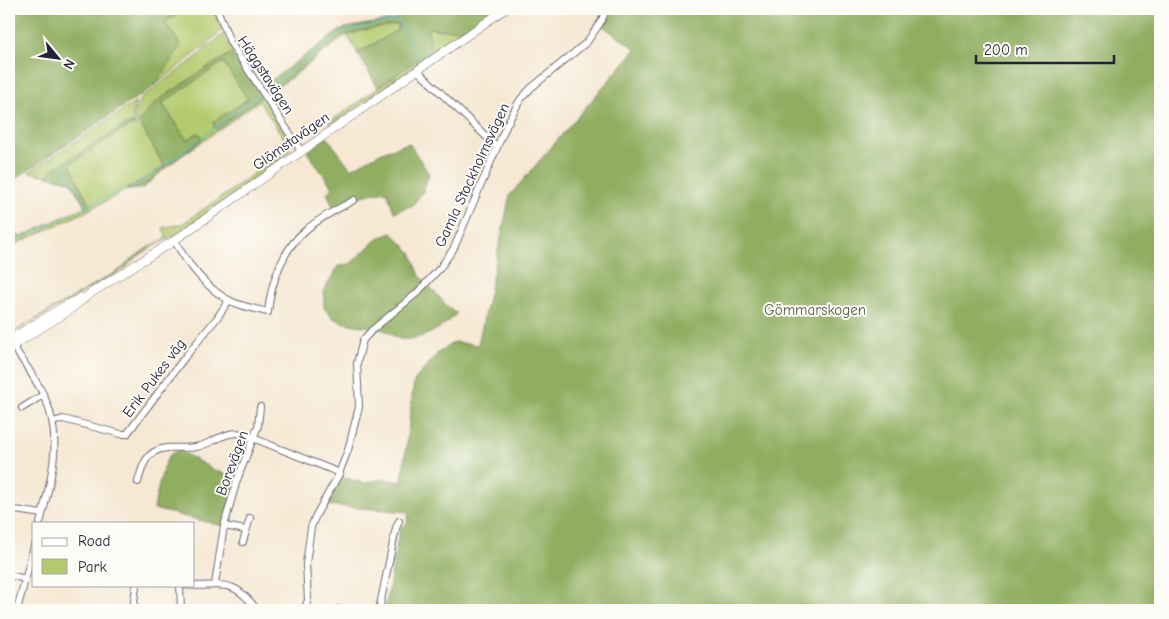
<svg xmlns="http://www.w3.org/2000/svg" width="1169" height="619" viewBox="0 0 1169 619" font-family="'Comic Neue',sans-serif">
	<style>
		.green { fill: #b5ca6e; stroke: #6c7654 }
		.forest { fill: #90ae61; stroke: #59684e }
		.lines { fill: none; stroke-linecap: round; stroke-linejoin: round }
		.stream { stroke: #51bfc8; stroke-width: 1 }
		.minor-casing { stroke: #6c6770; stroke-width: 8 }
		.major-casing { stroke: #6c6770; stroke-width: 9 }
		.minor { stroke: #fff; stroke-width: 6 }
		.major { stroke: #fff; stroke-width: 8 }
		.labels { text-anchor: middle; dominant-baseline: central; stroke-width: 4; stroke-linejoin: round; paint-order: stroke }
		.street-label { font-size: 15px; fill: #22223b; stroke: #fdfcf7 }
		.park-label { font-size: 15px; fill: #555d4d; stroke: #fdfcf7 }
	</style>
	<rect width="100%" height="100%" fill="#fdfcf7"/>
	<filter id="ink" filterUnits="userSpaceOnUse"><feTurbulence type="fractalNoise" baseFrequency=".02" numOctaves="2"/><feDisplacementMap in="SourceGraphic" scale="10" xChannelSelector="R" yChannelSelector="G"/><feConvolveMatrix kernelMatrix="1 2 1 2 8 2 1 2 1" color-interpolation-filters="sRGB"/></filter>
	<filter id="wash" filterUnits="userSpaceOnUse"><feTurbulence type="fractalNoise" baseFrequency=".0096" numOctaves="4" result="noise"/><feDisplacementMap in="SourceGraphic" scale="20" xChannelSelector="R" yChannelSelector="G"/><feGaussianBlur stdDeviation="1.12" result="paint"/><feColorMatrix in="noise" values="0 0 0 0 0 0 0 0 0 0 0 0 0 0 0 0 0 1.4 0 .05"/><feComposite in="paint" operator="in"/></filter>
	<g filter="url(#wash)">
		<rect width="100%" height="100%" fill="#f6e8d3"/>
		<g class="green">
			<polygon points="187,9 214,9 222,30 205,46 154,86 154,85 161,77 170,62 165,22"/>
			<polygon points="398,24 396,31 367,48 357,52 347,35 367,29"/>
			<polygon points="431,28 442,30 469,28 354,109 340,119 327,124 399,73 430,38 426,29"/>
			<path d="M223,34L233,52L232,53L202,71L156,102L140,120L139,122L164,166L150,176L126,188L127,190L85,212L9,247V244L17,239L11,229L16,235L21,237L82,208L85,205L86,207L88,202L70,167V163C83,155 127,124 138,125L134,114L140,99L194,59Z"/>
			<path d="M223,62L248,99L214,122L248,106L262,96L288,138L290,149C279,163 262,173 248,183C224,201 200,219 175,235C162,242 134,255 127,267L9,335L123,268L128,262L147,248L165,239L166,236L163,228L182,224L226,194L287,149L285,140L259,101L166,167L147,185L141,189L128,190L143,186L150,181L178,157L187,140L162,103Z"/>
			<polygon points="136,102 132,113 135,122 122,126 54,169 47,176 29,172"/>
		</g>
		<g class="forest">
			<polygon points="9,9 187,9 165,22 181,45 161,77 154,85 154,86 9,183"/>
			<polygon points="397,9 496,9 478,18 469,28 442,30 431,28 427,29 430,38 431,50 378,88 357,52 367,48 396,31 399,27 398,24 359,31 343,37 288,80 271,91 267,89 266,85 270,81 339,31 345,28 397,19 398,17"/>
			<polygon points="604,9 1160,9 1160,610 385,610 400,528 407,524 409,512 324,505 341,477 366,483 381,479 402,482 414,381 438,353 454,342 478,345 510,195 636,49 598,23"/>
			<polygon points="232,53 262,96 216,129 214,127 213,122 248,99 223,62 162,103 187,140 197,133 201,135 201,140 164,169 150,181 143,186 128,190 126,188 150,176 164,166 139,122 140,120 156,102 202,71"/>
			<polygon points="135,122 135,124 125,128 70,164 90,206 86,208 70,181 47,176 54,169 122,126"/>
			<path d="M327,137L351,169L382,152L409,143L429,174L423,191L413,205L394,212L387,191C367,194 351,198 334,209L327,193L333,188L307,152Z"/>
			<path d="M392,233L411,252L420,276L448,307L457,313C443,328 422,341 400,339C394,338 389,331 383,330C368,325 350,327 335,319C331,317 327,311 324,308V290L338,266L350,264L378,238Z"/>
			<path d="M179,450L212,469L236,479L223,526L154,509C156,497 163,461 171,454C174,452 177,452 179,450Z"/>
		</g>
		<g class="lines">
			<g class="stream">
				<polyline points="266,90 339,34 345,31 398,20 418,58"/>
				<polyline points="57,156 87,207"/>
				<polyline points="9,244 150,176 259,95"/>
			</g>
		</g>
	</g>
	<g filter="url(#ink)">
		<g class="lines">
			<g class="minor-casing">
				<g id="minor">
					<polyline points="217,9 230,42 301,151"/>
					<polyline points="417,70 497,147"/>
					<path d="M174,240C187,263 206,288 230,301C241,306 255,309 268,312C271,282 283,248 307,229C321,217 338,209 354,200"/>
					<path d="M11,343C22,360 35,377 44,396C64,438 51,480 40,523"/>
					<polyline points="22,408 43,395"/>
					<polyline points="53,422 63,419 121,434 127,434 185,357 217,318 229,300"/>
					<path d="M138,482C141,471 144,458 154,452C167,444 182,450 196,447C213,444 224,430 243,434L340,473"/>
					<polyline points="9,509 42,514"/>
					<polyline points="224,526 246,530"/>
					<polyline points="243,542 250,518"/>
					<polyline points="9,575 25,579"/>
					<polyline points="215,584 224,526 237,480 258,426 260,407"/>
					<polyline points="180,585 181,610"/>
					<path d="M183,585C220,589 231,574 257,610"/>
					<polyline points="338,609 341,610"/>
					<polyline points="17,610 34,546"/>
					<polyline points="133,610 136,586"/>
					<polyline points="304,610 308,600 306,564 311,527 316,515 338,476 348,450 359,407 357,363 363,340 372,330 417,293 440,268 454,248 507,124 520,100 531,88 587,42 602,20 606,9"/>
					<polyline points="379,610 396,528 399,521"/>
				</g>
			</g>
			<g class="major-casing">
				<g id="major">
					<polyline points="9,340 64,306 80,298"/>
					<polyline points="9,348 67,312 91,293 172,242 505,9"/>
				</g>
			</g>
			<use href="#minor" class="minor"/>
			<use href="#major" class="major"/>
		</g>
	</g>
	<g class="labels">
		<g class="street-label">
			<text transform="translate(266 75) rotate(57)">Häggstavägen</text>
			<text transform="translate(291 141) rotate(-35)">Glömstavägen</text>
			<text transform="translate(472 175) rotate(-65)">Gamla Stockholmsvägen</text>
			<text transform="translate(154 378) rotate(-53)">Erik Pukes väg</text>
			<text transform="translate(232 463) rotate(-70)">Borevägen</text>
		</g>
		<g class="park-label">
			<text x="815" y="310">Gömmarskogen</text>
		</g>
	</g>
	<rect width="1169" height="619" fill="none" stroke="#fdfcf7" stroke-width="30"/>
	<rect x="32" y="522" width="162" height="65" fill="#fdfcf7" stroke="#a5a5ac"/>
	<rect x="42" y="538" width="25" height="8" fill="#ffffff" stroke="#a5a5ac"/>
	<text x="78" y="546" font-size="15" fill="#22223b">Road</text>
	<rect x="42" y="559" width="25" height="15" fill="#b5ca6e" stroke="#a5a5ac"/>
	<text x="78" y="572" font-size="15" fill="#22223b">Park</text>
	<g transform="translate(58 58) rotate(119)" stroke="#fdfcf7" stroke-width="4" paint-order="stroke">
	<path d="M0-4L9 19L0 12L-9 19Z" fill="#22223b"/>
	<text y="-8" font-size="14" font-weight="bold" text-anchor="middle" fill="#22223b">N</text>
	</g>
	<path d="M976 55v8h138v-8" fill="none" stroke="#22223b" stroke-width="2.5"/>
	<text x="984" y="55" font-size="15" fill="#22223b" stroke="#fdfcf7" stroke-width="4" paint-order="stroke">200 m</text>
</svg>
